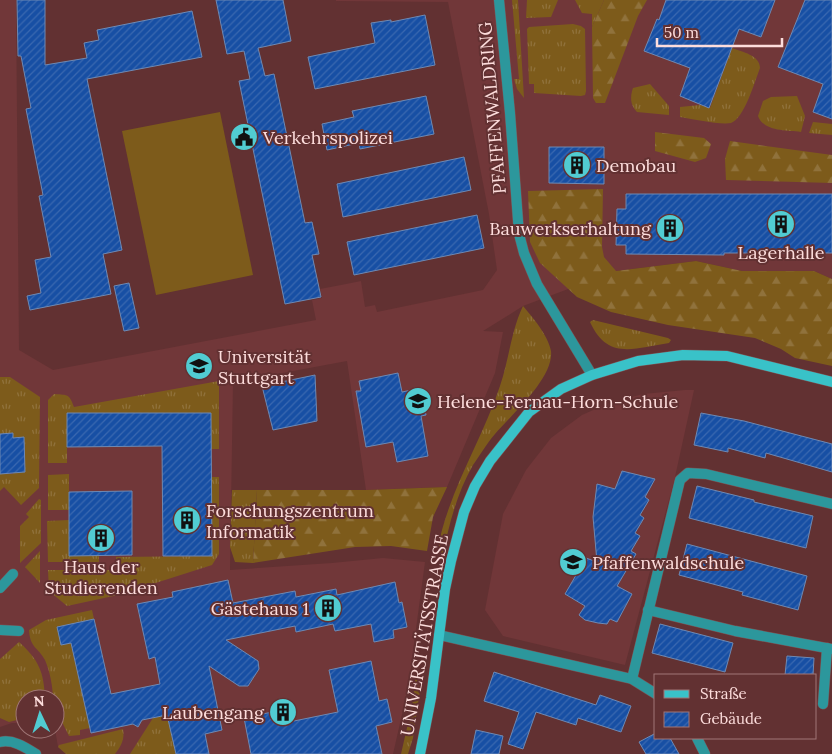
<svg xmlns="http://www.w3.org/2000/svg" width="832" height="754" viewBox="0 0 832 754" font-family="Lora,serif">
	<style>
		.built { fill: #713739 }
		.grass { fill: url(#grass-tufts) }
		.forest { fill: url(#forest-firs) }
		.pitch { fill: #7d5b1b }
		.building { fill: url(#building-hatch); stroke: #6e89b3 }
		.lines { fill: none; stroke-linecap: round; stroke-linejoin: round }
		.street-casing { stroke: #7e5051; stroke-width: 11 }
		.secondary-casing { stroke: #7e5051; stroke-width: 11 }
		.street { stroke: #2c979c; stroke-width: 10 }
		.secondary { stroke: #39c2c8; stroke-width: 10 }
		.labels { text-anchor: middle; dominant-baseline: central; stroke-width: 4; stroke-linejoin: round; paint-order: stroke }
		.street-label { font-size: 18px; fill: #fddddc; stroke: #623132 }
		.poi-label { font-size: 18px; fill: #fddddc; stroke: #623132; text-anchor: start }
	</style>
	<defs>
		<pattern id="grass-tufts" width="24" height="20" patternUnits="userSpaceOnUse" patternTransform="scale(1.25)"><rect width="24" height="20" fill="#7d5b1b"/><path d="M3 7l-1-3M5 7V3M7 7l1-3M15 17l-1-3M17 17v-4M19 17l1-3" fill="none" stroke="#90723c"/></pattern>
		<pattern id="forest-firs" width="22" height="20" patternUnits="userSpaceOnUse" patternTransform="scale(1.25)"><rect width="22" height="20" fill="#7d5b1b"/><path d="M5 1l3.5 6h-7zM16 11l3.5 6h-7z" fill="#90723c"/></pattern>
		<pattern id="building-hatch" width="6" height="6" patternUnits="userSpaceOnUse" patternTransform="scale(1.25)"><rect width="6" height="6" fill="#174fa4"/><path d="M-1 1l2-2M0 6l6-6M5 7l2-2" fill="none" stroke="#3a68b0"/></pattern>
	</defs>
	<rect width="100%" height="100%" fill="#623132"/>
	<g class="built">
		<polygon points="0,0 16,0 19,350 53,370 316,320 312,300 322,298 320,289 341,285 361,281 365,307 375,305 377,312 483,290 497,270 489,214 448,2 336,1 336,0 832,0 832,279 814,271 742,271 696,261 616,271 523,306 483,331 503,332 495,373 447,487 366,490 347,361 233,382 230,570 332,563 383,558 425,562 408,688 393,754 66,754 58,747 55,729 55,699 25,699 25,723 12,723 0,727"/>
		<polygon points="685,390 694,390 675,477 625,665 503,636 485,610 503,514 526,470 551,438 582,415 609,403 643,394"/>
	</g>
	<g class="grass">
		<polygon points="512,0 518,0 524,98 517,89 514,79 519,79"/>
		<polygon points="527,0 558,0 551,17 526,18"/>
		<polygon points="575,0 604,0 592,27 592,14 582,13"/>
		<polygon points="573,24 581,26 585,29 586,91 585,95 581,96 534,93 534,84 529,84 527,29 529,27"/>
		<path d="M732,48C742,52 760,55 760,68C755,81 744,119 731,123C720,125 692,119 680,117V107L700,105L710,108Z"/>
		<path d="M650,84L669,106V115L637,112C630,105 630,97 633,88Z"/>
		<path d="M797,96L805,116L801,132C786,130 764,132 758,116L763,101L771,97Z"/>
		<polygon points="813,122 832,124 832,135 809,133"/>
		<path d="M523,306C533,318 548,335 551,351C554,378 512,414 495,434C487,443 480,455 473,465C457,493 449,524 443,555L437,553C447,493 481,443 500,386C509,360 511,331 523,306Z"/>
		<path d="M593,320L668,338L671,340L669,343C634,348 608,361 590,322Z"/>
		<polygon points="0,377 10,377 40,397 39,488 21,505 4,487 0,491 0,474 13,474 13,472 25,471 24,438 13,438 13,433 0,434"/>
		<path d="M219,381V449H211L210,413H67V463H48V400L54,394C69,395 69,394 74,407Z"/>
		<polygon points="69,474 69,510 48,510 48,475"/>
		<polygon points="211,477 219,477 219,554 212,565 118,595 67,606 49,591 48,570 116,570 116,557 211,556"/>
		<polygon points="232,490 257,490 253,563 235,562 230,547"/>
		<polygon points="39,499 41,500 41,543 20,563 20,526 29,517 26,514"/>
		<polygon points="69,520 69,556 99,555 99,562 48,562 47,521"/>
		<polygon points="40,551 40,583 25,567"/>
		<path d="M92,610L94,619L58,627L71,643L90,728L80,730V735L69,736L59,716L55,713V699H53C53,688 50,671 45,660C38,647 30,648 29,630L46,620Z"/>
		<path d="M19,642C39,660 44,672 45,699H25V718L9,722L0,718V659Z"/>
		<polygon points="416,674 421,683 413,738 408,754 401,754 412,706"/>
		<polygon points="167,715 176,754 130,754 153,718"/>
		<path d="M123,729C125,739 121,746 115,754H66L58,747L59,745Z"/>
	</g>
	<g class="forest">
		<polygon points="604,0 647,0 638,16 605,103 596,103 593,98 592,27"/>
		<polygon points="655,132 704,138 711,144 706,158 695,162 655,151"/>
		<polygon points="730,141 832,155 832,183 726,180 725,159"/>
		<polygon points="603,189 602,247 604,257 616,271 696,261 742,271 814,271 832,279 832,366 795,358 781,349 755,338 668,325 611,312 577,297 540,263 530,242 528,191"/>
		<polygon points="447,487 433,517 427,551 391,546 355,547 253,563 257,490 366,490"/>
	</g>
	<polygon class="pitch" points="220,112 253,275 156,295 122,131"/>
	<g class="building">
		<polygon points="17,0 45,0 45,65 87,58 84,43 99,40 97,30 192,11 202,57 87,79 122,250 103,254 111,294 30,310 27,296 41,293 35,260 51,257 39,196 43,195 26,109 31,108 21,56 18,56"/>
		<polygon points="216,0 283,0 291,41 258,48 265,76 274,74 305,223 312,222 319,254 312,255 321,297 285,304 239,81 250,79 244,51 227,54"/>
		<polygon points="666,0 775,0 761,37 739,29 709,108 680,96 690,68 644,51 657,19 659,20"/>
		<polygon points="805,0 832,0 832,119 813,112 823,84 778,67"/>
		<polygon points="425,15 435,65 315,89 308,57 375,43 371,23 391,20 391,22"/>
		<polygon points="426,96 434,134 360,149 359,143 327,150 322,124 354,117 352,111"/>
		<polygon points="549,147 604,147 604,184 549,183"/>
		<polygon points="464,157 471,190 343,217 337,184"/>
		<polygon points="626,194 832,194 832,253 724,253 724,255 626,254 626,245 616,245 617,209 626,209"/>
		<polygon points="477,215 484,248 354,275 347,242"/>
		<polygon points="129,283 139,328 124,331 114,286"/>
		<polygon points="398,373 402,392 421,388 426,415 421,416 428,456 397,462 393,442 366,447 356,391 361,391 359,381"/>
		<polygon points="315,375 317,421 273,430 262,386"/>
		<polygon points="67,413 211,413 212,556 163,556 162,446 67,447"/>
		<polygon points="701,413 744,421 832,444 832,472 766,453 765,458 728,448 728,452 694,445"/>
		<polygon points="13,433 13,438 24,437 25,472 0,474 0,434"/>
		<polygon points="622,471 655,479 645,497 649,500 640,515 644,518 635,533 640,536 631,551 636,554 617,586 632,594 617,622 610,619 607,624 598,623 585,620 579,615 585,606 565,594 586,558 597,562 593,517 597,484 615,489"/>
		<polygon points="697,486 754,500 754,502 813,516 806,548 689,518"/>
		<polygon points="132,491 132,555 69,556 69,492"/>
		<polygon points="687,544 807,576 798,610 742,595 743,592 679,575"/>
		<polygon points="228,580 233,603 295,591 296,597 336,589 337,595 395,582 399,603 402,602 407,627 393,630 394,638 374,642 371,624 335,631 333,624 296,632 295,626 226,640 258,661 259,669 248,686 239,686 209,666 222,730 205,734 209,754 176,754 167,715 142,720 138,727 133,724 91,733 71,643 61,645 57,627 94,619 111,694 160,684 155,657 149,659 137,604 173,597 172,592"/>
		<polygon points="660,624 733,643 725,672 652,653"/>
		<polygon points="787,656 814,658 813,675 785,675"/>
		<polygon points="371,661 379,701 387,699 392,722 376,726 382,754 251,754 244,718 291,708 294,721 338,712 329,670"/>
		<polygon points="494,672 596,705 600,695 631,706 621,732 578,718 576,725 536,712 523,749 508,744 519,712 484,701"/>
		<polygon points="476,730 503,736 499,754 471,754"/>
		<polygon points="656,733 656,738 670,738 679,754 646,754 639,742"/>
	</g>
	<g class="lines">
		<g class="street-casing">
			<g id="street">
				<polyline points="499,0 510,113 519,234 524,253 537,284 592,375"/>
				<polyline points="0,588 13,574"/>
				<polyline points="648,610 735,631 832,649"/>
				<polyline points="0,630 19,631"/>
				<polyline points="439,635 632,679 656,694"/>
				<polyline points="632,679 680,480 688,473 706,474 832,504"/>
				<polyline points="823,704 827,648"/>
				<polyline points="697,738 705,754"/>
				<path d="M0,742C13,739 25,747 36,754"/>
			</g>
		</g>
		<g class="secondary-casing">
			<polyline id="secondary" points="420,754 431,698 445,589 451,561 464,512 475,486 490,461 529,412 561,389 592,375 638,361 683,355 727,356 832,382"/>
		</g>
		<use href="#street" class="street"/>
		<use href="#secondary" class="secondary"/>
	</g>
	<defs>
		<g id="civic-disc" transform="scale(1.4375)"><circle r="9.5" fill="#51ccd2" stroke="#623132"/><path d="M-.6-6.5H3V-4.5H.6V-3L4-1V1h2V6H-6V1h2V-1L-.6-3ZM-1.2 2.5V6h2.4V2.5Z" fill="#111"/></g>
		<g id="building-disc" transform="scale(1.4375)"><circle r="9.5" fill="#51ccd2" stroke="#623132"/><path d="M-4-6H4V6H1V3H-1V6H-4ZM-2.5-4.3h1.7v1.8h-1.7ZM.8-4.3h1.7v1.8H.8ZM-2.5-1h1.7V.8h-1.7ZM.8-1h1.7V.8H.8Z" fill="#111"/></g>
		<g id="university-disc" transform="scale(1.4375)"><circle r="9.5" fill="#51ccd2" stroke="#623132"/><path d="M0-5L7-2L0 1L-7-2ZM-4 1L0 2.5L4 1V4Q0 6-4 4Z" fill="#111"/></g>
		<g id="school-disc" transform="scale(1.4375)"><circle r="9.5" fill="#51ccd2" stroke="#623132"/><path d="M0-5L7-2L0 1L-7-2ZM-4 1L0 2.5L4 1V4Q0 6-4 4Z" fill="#111"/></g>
	</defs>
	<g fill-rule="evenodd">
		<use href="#civic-disc" x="244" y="137"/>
		<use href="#building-disc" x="577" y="165"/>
		<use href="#building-disc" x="781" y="224"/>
		<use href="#building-disc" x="670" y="228"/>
		<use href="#university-disc" x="199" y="366"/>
		<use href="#school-disc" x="418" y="401"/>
		<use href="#building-disc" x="187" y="520"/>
		<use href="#building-disc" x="101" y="538"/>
		<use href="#school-disc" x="573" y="562"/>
		<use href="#building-disc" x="328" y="608"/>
		<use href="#building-disc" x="283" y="712"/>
	</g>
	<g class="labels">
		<g class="street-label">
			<text transform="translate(492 108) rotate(-95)">PFAFFENWALDRING</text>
			<text transform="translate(424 635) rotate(-80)">UNIVERSITÄTSSTRASSE</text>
		</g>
		<g class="poi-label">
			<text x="263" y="137">Verkehrspolizei</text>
			<text x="596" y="165">Demobau</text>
			<text x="651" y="228" text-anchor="end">Bauwerkserhaltung</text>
			<text x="781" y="252" text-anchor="middle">Lagerhalle</text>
			<text x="218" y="356">Universität<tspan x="218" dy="21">Stuttgart</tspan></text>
			<text x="437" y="401">Helene-Fernau-Horn-Schule</text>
			<text x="206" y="510">Forschungszentrum<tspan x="206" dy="21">Informatik</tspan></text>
			<text x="592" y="562">Pfaffenwaldschule</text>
			<text x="101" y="566" text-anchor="middle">Haus der<tspan x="101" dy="21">Studierenden</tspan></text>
			<text x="309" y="608" text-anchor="end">Gästehaus 1</text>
			<text x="264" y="712" text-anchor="end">Laubengang</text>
		</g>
	</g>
	<rect x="654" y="674" width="162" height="65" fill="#623132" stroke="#a07676"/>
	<rect x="664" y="690" width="25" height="8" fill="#39c2c8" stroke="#a07676"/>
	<text x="700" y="699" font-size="15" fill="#fddddc">Straße</text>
	<rect x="664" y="712" width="25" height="15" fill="url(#building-hatch)" stroke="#a07676"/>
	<text x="700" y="724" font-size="15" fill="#fddddc">Gebäude</text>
	<g transform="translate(40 714) rotate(356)"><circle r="24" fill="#623132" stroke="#a07676"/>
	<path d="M0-4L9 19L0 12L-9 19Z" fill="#51ccd2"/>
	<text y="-8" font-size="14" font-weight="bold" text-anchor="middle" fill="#fddddc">N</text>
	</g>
	<path d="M657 38v8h125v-8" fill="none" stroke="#fddddc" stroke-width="2.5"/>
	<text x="664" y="38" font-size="15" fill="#fddddc" stroke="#623132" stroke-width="4" paint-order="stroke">50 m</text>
</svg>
